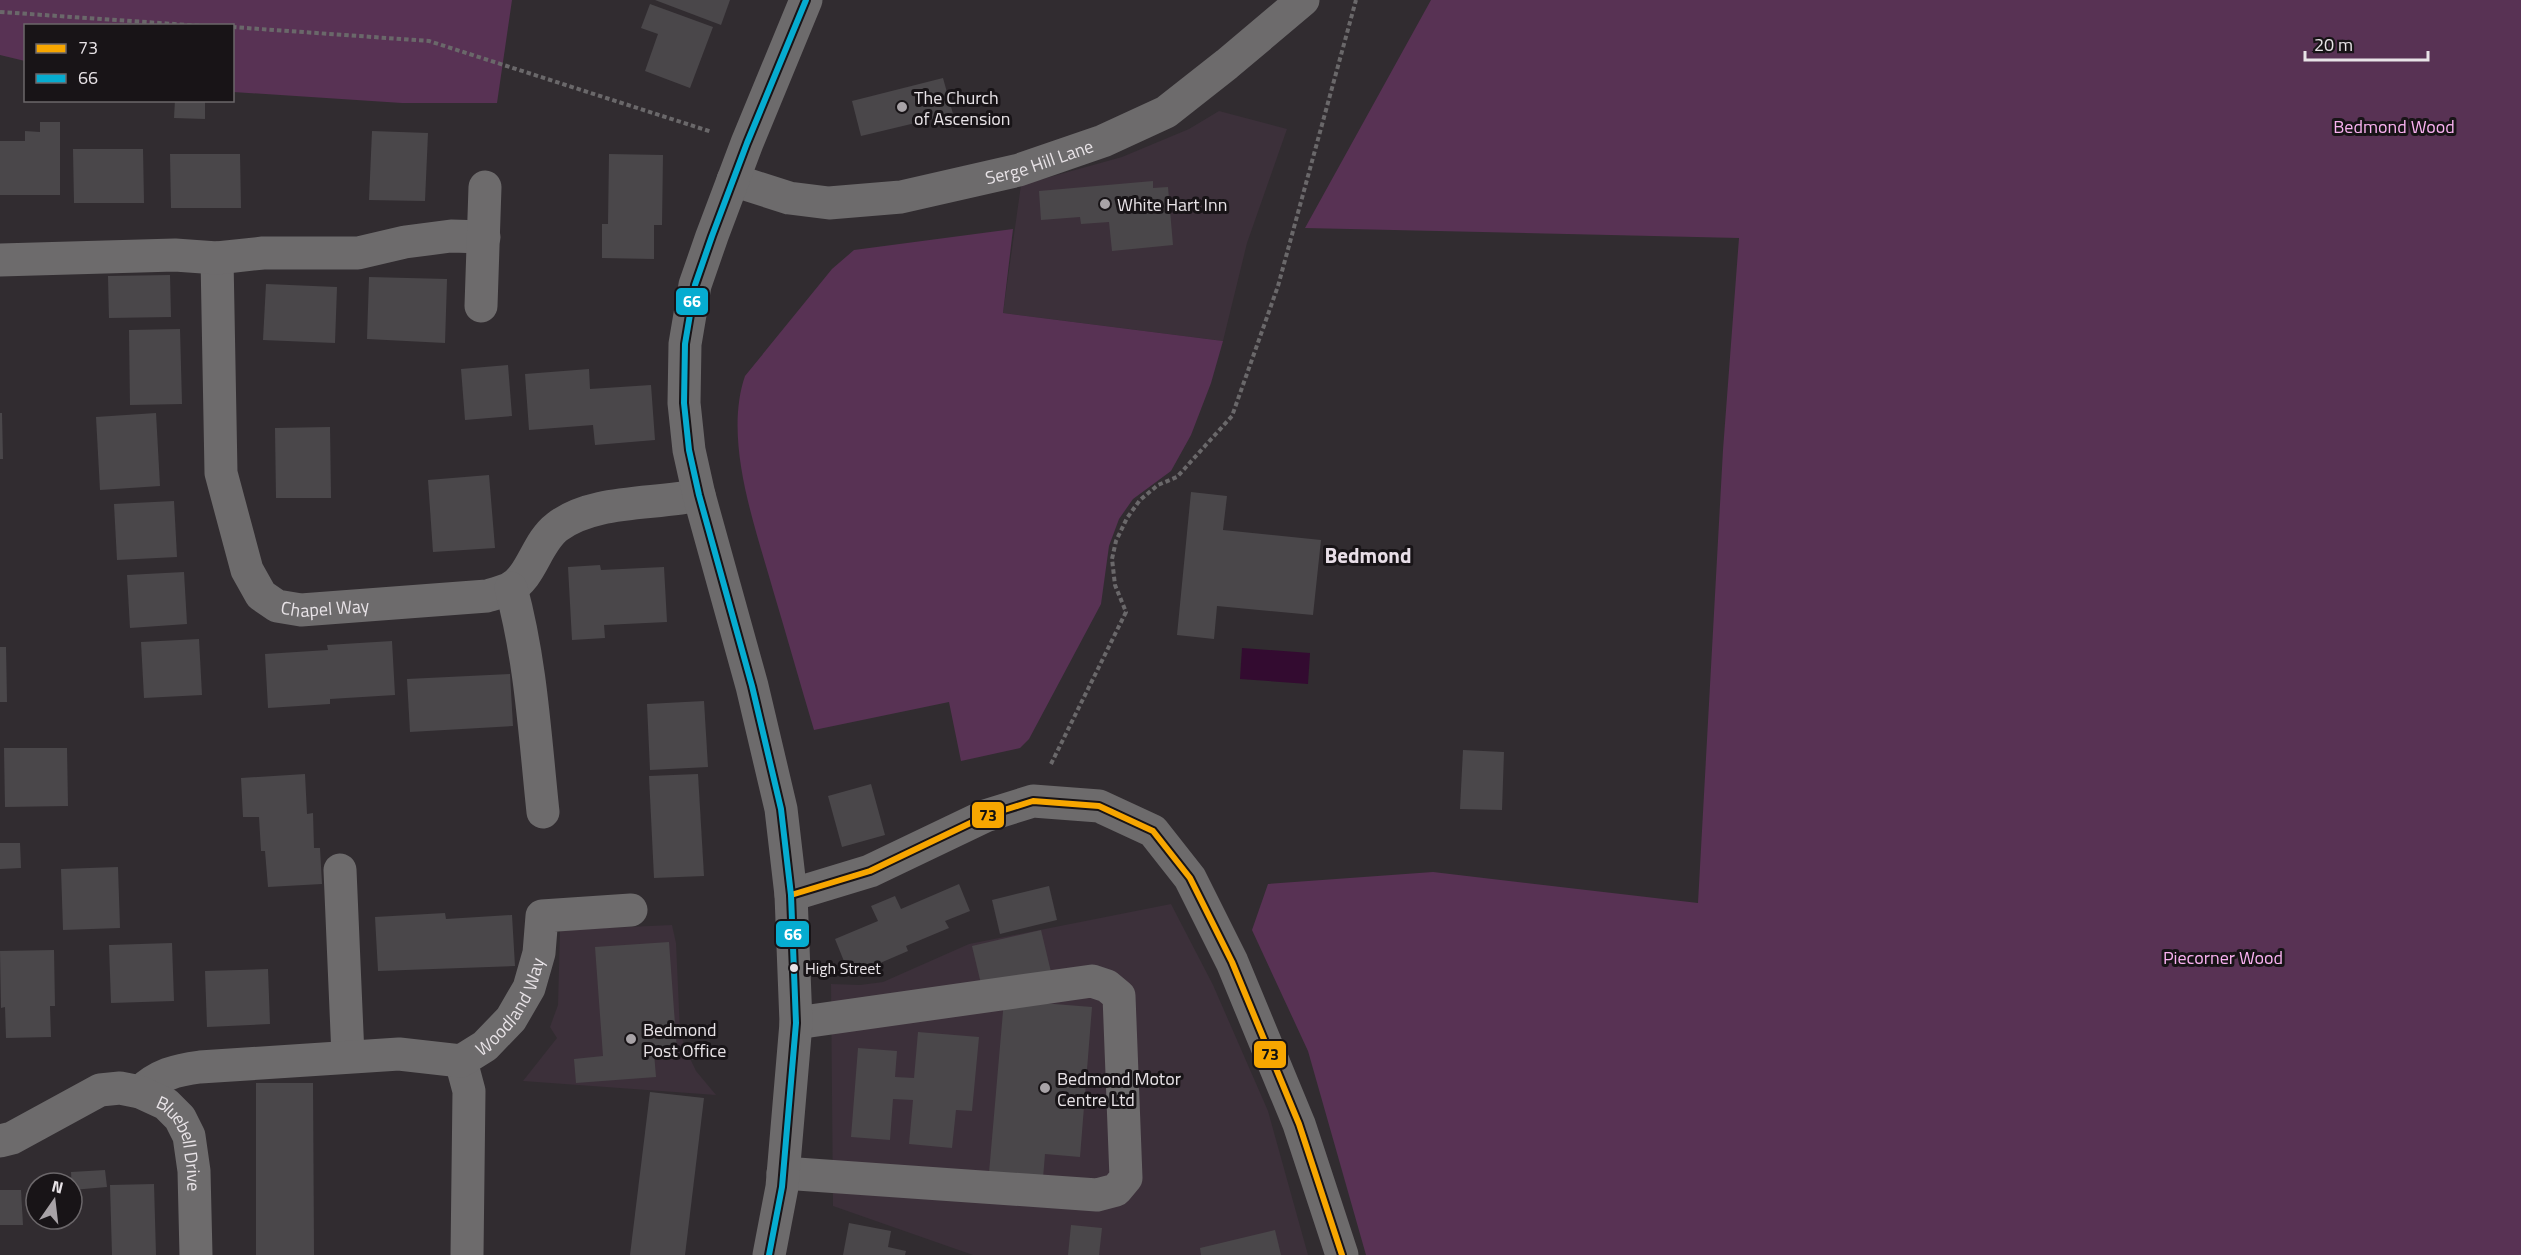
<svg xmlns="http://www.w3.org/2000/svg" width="2521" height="1255" viewBox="0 0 2521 1255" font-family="'Titillium Web',sans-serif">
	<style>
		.built { fill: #3c303a }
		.green { fill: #583254 }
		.water { fill: #330b30 }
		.building { fill: #4a474a }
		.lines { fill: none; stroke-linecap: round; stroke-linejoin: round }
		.path { stroke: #6a686a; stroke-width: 4; stroke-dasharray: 4.5 3; stroke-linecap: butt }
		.minor { stroke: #6d6b6c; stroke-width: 33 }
		.bus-1-casing { stroke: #181417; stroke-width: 10 }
		.bus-2-casing { stroke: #181417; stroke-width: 10 }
		.bus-1 { stroke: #f7a600; stroke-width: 6 }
		.bus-2 { stroke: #06acd0; stroke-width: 6 }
		.poi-dot { fill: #a8a3a7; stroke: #181417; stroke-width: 2 }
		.bus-dot { fill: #e8e3e7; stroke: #181417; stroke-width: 2 }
		.labels { text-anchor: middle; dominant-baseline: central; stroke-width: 6; stroke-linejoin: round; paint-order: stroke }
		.bus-label { font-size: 16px; fill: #e8e3e7; stroke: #181417; text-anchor: start }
		.poi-label { font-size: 18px; fill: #e8e3e7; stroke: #181417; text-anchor: start }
		.park-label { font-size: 18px; fill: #fab2f1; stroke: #181417 }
		.street-label { font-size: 18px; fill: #e8e3e7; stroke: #181417 }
		.quarter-label { font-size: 21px; font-weight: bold; fill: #e8dee7; stroke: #181417 }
		.line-badge { stroke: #181417; stroke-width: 2 }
		.badge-label { font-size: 16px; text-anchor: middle; font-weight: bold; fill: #fff }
		.pale-badge-label { font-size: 16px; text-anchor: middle; font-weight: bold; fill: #111 }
	</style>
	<rect width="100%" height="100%" fill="#312c30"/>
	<g class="built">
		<polygon points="1219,111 1287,129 1247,243 1223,341 1003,313 1021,185 1122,157 1189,129"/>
		<polygon points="1171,904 1213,985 1268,1111 1308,1255 973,1255 833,1206 831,984 860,985 883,982 969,944"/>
		<polygon points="672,925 676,943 680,1031 685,1048 696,1071 716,1095 523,1081 557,1038 550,1027 558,1005 560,930"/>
	</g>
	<g class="green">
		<polygon points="0,0 512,0 497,103 402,103 233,92 232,26 26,26 25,61 0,55"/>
		<polygon points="1431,0 2521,0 2521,1255 1366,1255 1308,1051 1252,930 1268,884 1433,872 1698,903 1723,450 1739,238 1305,228"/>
		<path d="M1013,229L1003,313L1223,341L1211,383L1191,435L1171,471L1133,499L1119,519L1109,546L1101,604L1029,739L1020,748L961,761L949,702L814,730C800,683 787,637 773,590C755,526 723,440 745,376L832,269L854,250Z"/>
	</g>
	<polygon class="water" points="1242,648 1310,653 1308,684 1240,679"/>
	<g class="building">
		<polygon points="655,0 730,0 721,25"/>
		<polygon points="650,4 713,27 690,88 645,71 658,34 641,28"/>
		<polygon points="943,78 953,114 861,136 852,101"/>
		<polygon points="175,100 205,100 205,119 174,118"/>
		<polygon points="40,122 60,122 60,195 0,195 0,141 25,141 25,131 40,132"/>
		<polygon points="372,131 428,133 425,201 369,200"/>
		<polygon points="73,149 143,149 144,203 74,203"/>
		<polygon points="170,154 240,154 241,208 171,208"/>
		<polygon points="609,154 663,155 662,225 654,225 654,259 602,258 602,224 608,224"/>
		<polygon points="1153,181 1153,188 1168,187 1173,245 1112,251 1109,222 1081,224 1080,217 1041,220 1039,191"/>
		<polygon points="170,275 171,317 109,318 108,276"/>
		<polygon points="369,277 447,279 445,343 367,339"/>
		<polygon points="266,284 337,287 335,343 263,340"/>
		<polygon points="180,329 182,404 130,405 129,330"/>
		<polygon points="508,365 512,416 465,420 461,369"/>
		<polygon points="589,369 590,389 651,385 655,440 595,445 593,425 529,430 525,374"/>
		<polygon points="0,413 2,413 3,459 0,459"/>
		<polygon points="156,413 160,486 100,490 96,417"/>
		<polygon points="330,427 331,498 276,498 275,428"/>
		<polygon points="489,475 495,548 433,552 428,480"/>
		<polygon points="1191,492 1227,496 1223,530 1321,540 1313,615 1217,606 1214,639 1177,635"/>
		<polygon points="174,501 177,557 117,560 114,504"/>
		<polygon points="600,565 601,570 664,567 667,622 604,625 605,638 572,640 568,567"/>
		<polygon points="184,572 187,624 130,628 127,575"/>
		<polygon points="199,639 202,695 144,698 141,642"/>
		<polygon points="392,641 395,695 330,699 330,704 268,708 265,654 328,650 327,645"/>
		<polygon points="0,647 6,647 7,702 0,702"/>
		<polygon points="510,674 513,726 410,732 407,679"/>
		<polygon points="704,701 708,767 650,770 647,704"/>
		<polygon points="4,748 67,748 68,806 5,807"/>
		<polygon points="1463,750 1504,752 1502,810 1460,809"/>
		<polygon points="305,774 307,814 313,813 314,848 320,848 322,884 268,887 265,851 261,851 259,817 243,817 241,778"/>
		<polygon points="698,774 704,876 654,878 649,776"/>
		<polygon points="871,784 885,835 842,847 828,796"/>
		<polygon points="0,843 20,843 21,868 0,869"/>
		<polygon points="118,867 120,928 63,930 61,869"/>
		<polygon points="959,884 970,911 945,921 949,928 906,946 908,951 850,976 835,939 878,921 871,906 895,896 901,909"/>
		<polygon points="1049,886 1057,920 1000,934 992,900"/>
		<polygon points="445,913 446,919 512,915 515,966 378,971 375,917"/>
		<polygon points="1041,930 1051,972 982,988 972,946"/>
		<polygon points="669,942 677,1051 654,1053 656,1077 576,1083 574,1059 603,1056 595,947"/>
		<polygon points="172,943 174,1001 111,1003 109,945"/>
		<polygon points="54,950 55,1006 50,1006 51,1037 6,1038 5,1007 1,1008 0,951"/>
		<polygon points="268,969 270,1024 207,1027 205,971"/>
		<polygon points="1004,1000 1092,1007 1080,1157 1045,1154 1043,1178 989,1173"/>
		<polygon points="918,1032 979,1037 972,1111 956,1110 952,1148 909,1144 913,1100 893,1099 890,1140 851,1137 858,1048 897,1051 895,1077 914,1078"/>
		<polygon points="256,1083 313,1083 314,1255 256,1255"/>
		<polygon points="650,1092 704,1098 685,1255 630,1255"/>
		<polygon points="105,1170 107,1187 72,1190 71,1172"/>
		<polygon points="154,1184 156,1255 112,1255 110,1185"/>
		<polygon points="0,1190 21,1190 23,1225 0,1225"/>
		<polygon points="849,1223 891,1231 888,1247 906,1251 905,1255 843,1255"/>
		<polygon points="1071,1225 1102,1228 1099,1255 1068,1255"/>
		<polygon points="1275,1230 1281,1255 1201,1255 1200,1248"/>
	</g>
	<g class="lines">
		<g class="path">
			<polyline points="0,12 203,26"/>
			<polyline points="232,27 429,41 712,132"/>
			<polyline points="1051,764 1126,612 1115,585 1112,559 1116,541 1127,518 1140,500 1158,485 1177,477 1232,416 1278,286 1356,0"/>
		</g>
		<g class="minor">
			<path id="s1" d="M733,180L789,198L829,203L901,197L1019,170L1103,141L1166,112L1227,64L1303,0"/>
			<path id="s2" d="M217,258L221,473L247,570L261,595L277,606L301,610L487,596C494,594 502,592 509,589C532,577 536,543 557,527C593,499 655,505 699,495"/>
			<polyline points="0,260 175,255 217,258 263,253 358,253 405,242 451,236 484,237"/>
			<polyline points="481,306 485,187"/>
			<path d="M511,588C531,661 535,737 543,812"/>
			<polyline points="340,870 348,1056"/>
			<polyline points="791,895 870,871 985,816 1033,801 1099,806 1153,831 1190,878 1232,962 1299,1124 1342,1255"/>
			<polyline points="461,1061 469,1091 467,1255"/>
			<path id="s3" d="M140,1092C158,1075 176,1070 200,1067L399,1054L461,1061L485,1046L511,1019L529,988L539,953L542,916L631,910"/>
			<path id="s4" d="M0,1141L12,1138L100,1090L120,1088L140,1092L166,1104L180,1118L189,1136L194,1171L196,1255"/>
			<polyline points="783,1173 1097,1195 1116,1190 1126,1178 1119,996 1107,986 1092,981 796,1023"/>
			<polyline points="769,1255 782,1187 796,1023 791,895 781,809 752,686 699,495 689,450 684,403 685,344 695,285 712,236 747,143 806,0"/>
		</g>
		<g class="bus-1-casing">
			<polyline id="bus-1" points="791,895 870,871 985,816 1033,801 1099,806 1153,831 1190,878 1232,962 1299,1124 1342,1255"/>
		</g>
		<g class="bus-2-casing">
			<polyline id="bus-2" points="769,1255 782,1187 796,1023 791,895 781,809 752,686 699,495 689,450 684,403 685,344 695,285 712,236 747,143 806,0"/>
		</g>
		<use href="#bus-1" class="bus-1"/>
		<use href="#bus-2" class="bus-2"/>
	</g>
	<g class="poi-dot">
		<circle cx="902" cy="107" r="6"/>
		<circle cx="1105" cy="204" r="6"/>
		<circle cx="631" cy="1039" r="6"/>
		<circle cx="1045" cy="1088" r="6"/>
	</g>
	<circle class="bus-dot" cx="794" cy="968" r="5"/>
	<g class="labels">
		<g class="bus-label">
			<text x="805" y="968">High Street</text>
		</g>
		<g class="poi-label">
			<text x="914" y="97">The Church<tspan x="914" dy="21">of Ascension</tspan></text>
			<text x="1117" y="204">White Hart Inn</text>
			<text x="643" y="1029">Bedmond<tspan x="643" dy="21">Post Office</tspan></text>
			<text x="1057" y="1078">Bedmond Motor<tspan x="1057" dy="21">Centre Ltd</tspan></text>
		</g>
		<g class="park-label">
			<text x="2394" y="126">Bedmond Wood</text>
			<text x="2223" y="957">Piecorner Wood</text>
		</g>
		<g class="street-label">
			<text stroke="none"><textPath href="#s1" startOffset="314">Serge Hill Lane</textPath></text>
			<text stroke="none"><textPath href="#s2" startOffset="412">Chapel Way</textPath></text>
			<text stroke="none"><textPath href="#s3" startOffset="404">Woodland Way</textPath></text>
			<text stroke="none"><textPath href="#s4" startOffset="225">Bluebell Drive</textPath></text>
		</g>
		<g class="quarter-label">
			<text x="1368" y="555">Bedmond</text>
		</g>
	</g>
	<g class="line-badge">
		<rect x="675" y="287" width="34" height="29" rx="6" fill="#06acd0"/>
		<rect x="971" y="801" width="34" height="28" rx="6" fill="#f7a600"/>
		<rect x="775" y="920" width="35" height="28" rx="6" fill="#06acd0"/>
		<rect x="1253" y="1040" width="34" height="29" rx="6" fill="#f7a600"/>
	</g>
	<g class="badge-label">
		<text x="692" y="307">66</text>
		<text x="793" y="940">66</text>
	</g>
	<g class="pale-badge-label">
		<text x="988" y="821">73</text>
		<text x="1270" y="1060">73</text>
	</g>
	<rect x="24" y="24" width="210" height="78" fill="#181417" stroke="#6b676a" stroke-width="1.5"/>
	<rect x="36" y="44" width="30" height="9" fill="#f7a600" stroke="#6b676a" stroke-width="1.5"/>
	<text x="78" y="54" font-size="18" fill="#e8e3e7">73</text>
	<rect x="36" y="74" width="30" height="9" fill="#06acd0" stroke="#6b676a" stroke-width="1.5"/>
	<text x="78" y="84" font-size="18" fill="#e8e3e7">66</text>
	<g transform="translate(54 1201) rotate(14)"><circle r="28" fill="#181417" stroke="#6b676a" stroke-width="1.5"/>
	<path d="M0-4.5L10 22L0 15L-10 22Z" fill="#a8a3a7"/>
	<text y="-9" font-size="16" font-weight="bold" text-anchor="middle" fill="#e8e3e7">N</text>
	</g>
	<path d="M2305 51v9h123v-9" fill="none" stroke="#e8e3e7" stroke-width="3"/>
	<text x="2314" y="51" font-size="18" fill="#e8e3e7" stroke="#181417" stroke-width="4.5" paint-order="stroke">20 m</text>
</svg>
